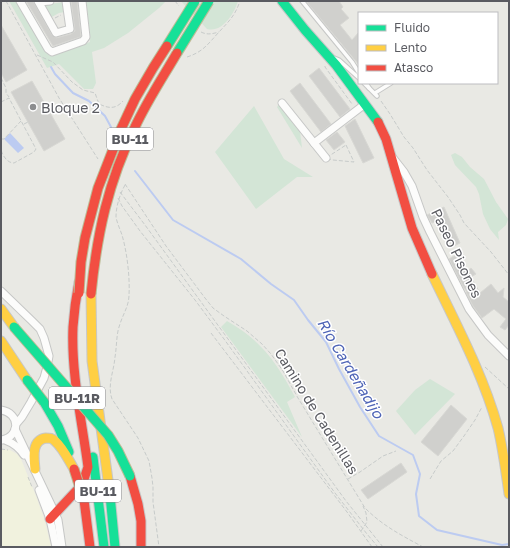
<svg xmlns="http://www.w3.org/2000/svg" width="510" height="548" viewBox="0 0 510 548" font-family="'Golos Text',sans-serif">
	<style>
		.commercial { fill: #f1f2de }
		.green { fill: #d3e5d6 }
		.water { fill: #bccbf1 }
		.lines { fill: none; stroke-linecap: round; stroke-linejoin: round }
		.stream { stroke: #bccbf1; stroke-width: 2 }
		.building { fill: #d0d0cd; stroke: #d8d8d4 }
		.lane-casing { stroke: #c6c7c6; stroke-width: 5.5 }
		.street-casing { stroke: #c6c7c6; stroke-width: 9 }
		.fast-casing { stroke: #c7c7c7; stroke-width: 11 }
		.slow-casing { stroke: #c7c7c7; stroke-width: 11 }
		.jam-casing { stroke: #c7c7c7; stroke-width: 11 }
		.path { stroke: #c7cbca; stroke-width: 1; stroke-dasharray: 4 2; stroke-linecap: butt }
		.lane { stroke: #fcfcfb; stroke-width: 3.5 }
		.street { stroke: #fcfcfb; stroke-width: 7 }
		.fast { stroke: #16e098; stroke-width: 9 }
		.slow { stroke: #ffcf43; stroke-width: 9 }
		.jam { stroke: #f24e42; stroke-width: 9 }
		.fast-bridge-casing { stroke: #bcbb95; stroke-width: 11; stroke-linecap: butt }
		.jam-bridge-casing { stroke: #bcbb95; stroke-width: 11; stroke-linecap: butt }
		.fast-bridge { stroke: #16e098; stroke-width: 9 }
		.jam-bridge { stroke: #f24e42; stroke-width: 9 }
		.poi-dot { fill: #8c8d8f; stroke: #fff; stroke-width: 1.5 }
		.labels { text-anchor: middle; dominant-baseline: central; stroke-width: 3; stroke-linejoin: round; paint-order: stroke }
		.shield { fill: #fff; stroke: #8c8c90; stroke-width: 1 }
		.shield-label { font-size: 13px; font-weight: bold; fill: #5a5b61 }
		.poi-label { font-size: 14px; fill: #5a5b61; stroke: #fff; text-anchor: start }
		.street-label { font-size: 14px; fill: #5a5b61; stroke: #fff }
		.water-label { font-size: 15px; font-style: italic; fill: #4e64b6; stroke: #fff }
	</style>
	<rect width="100%" height="100%" fill="#e9e9e4"/>
	<polygon class="commercial" points="1,449 10,450 17,454 21,459 36,496 45,521 51,547 1,547"/>
	<g class="green">
		<polygon points="9,1 16,1 45,50 50,56 90,42 85,1 166,1 159,8 128,33 104,48 92,52 96,83 93,89 84,89 59,64 47,68"/>
		<path d="M181,1H238C234,14 222,33 207,29Z"/>
		<polygon points="64,2 65,12 59,13 50,18 43,5"/>
		<polygon points="279,104 300,131 302,148 277,107"/>
		<polygon points="254,106 284,159 313,177 297,177 256,209 215,152"/>
		<polygon points="455,153 462,157 470,167 484,179 496,202 508,219 506,225 498,232 499,240 490,229 483,214 479,194 476,187 455,165 451,155"/>
		<path d="M227,321C261,340 277,363 295,397L287,402L302,437L221,327Z"/>
		<polygon points="430,379 455,394 415,435 396,411 415,390"/>
	</g>
	<polygon class="water" points="10,133 24,148 18,153 4,139"/>
	<g class="lines">
		<g class="stream">
			<polyline points="51,67 55,74 73,93 89,101 105,116 111,127"/>
			<polyline points="135,171 173,220 241,259 271,284 294,300 308,320 326,342 339,369 360,407 379,436 413,455 420,474 416,494 419,516 437,530 502,545 509,544"/>
		</g>
	</g>
	<g class="building">
		<polygon points="26,1 33,1 52,35 56,38 71,34 75,31 71,1 77,1 81,36 80,37 53,46"/>
		<polygon points="306,1 339,1 343,7 341,9 349,18 340,25 352,40 359,32 359,65"/>
		<polygon points="1,25 27,70 6,82 1,73"/>
		<polygon points="319,68 350,109 340,117 309,76"/>
		<polygon points="32,81 65,139 44,151 11,92"/>
		<polygon points="300,83 331,124 321,132 290,91"/>
		<polygon points="355,119 374,158 363,163 345,126"/>
		<polygon points="337,132 345,142 334,150 326,140"/>
		<polygon points="444,207 460,243 452,247 440,220 432,223 427,215"/>
		<polygon points="457,254 466,272 471,268 476,274 471,277 480,293 491,284 498,293 504,288 503,297 509,302 509,325 505,330 500,327 506,319 494,309 482,318 473,306 466,292 467,292 464,288 449,259"/>
		<polygon points="451,405 467,419 438,456 421,442"/>
		<polygon points="401,463 407,472 368,499 361,490"/>
	</g>
	<g class="lines">
		<g class="lane-casing">
			<g id="lane">
				<polyline points="302,1 352,62 359,73"/>
				<polyline points="334,58 339,60 359,78"/>
				<polyline points="364,83 369,88 366,83"/>
				<polyline points="369,88 377,96"/>
				<polyline points="375,93 391,83"/>
			</g>
		</g>
		<g class="street-casing">
			<g id="street">
				<polyline points="20,1 48,49 52,52 83,41 86,37 82,1"/>
				<polyline points="38,1 56,33 70,29 66,1"/>
				<polyline points="39,2 50,1"/>
				<polyline points="282,103 326,158"/>
				<polyline points="314,143 365,104"/>
				<polyline points="393,158 404,172 412,186 423,217 430,232 469,309 488,335 509,356"/>
				<polyline points="1,291 32,321 40,329 44,338 49,356 47,367 44,378 31,402 22,417 16,424"/>
				<path d="M1,410C20,413 21,436 2,440"/>
				<polyline points="15,429 55,513 58,520 62,547"/>
				<path d="M5,440C13,443 19,447 24,455"/>
				<polyline points="39,490 50,519 56,547"/>
			</g>
		</g>
		<g class="fast-casing">
			<g id="fast">
				<polyline points="282,1 305,30 336,65 378,122"/>
				<polyline points="44,402 58,426 69,452"/>
				<polyline points="93,457 104,547"/>
				<polyline points="110,495 115,547"/>
			</g>
		</g>
		<g class="slow-casing">
			<g id="slow">
				<path d="M432,274C456,324 483,374 498,428C503,449 506,472 509,494"/>
				<polyline points="91,294 92,361 110,495"/>
				<polyline points="1,309 14,327"/>
				<polyline points="1,341 27,380"/>
				<path d="M35,469C34,458 31,440 46,438C50,438 52,438 55,441C63,448 68,459 74,469"/>
			</g>
		</g>
		<g class="jam-casing">
			<g id="jam">
				<polyline points="378,122 386,139 412,228 432,274"/>
				<polyline points="130,476 138,504 141,521 141,547"/>
				<polyline points="84,500 90,547"/>
				<path d="M50,519L78,489L84,479L88,467C82,421 71,374 73,327C74,312 76,297 79,282"/>
			</g>
		</g>
		<g class="path">
			<polyline points="6,1 59,98 98,159"/>
			<polyline points="175,1 179,6"/>
			<polyline points="55,18 61,15"/>
			<path d="M201,32C207,35 212,34 219,32"/>
			<path d="M37,55L53,62L72,82L83,90L95,93L99,104C108,108 115,110 123,101"/>
			<path d="M187,57C203,52 208,44 219,32C229,21 235,16 240,1"/>
			<polyline points="325,66 325,67 352,104"/>
			<polyline points="1,78 6,88 6,93 9,97"/>
			<polyline points="381,101 390,114 404,137 413,148 427,170 448,197 460,215 464,223 491,252 509,275"/>
			<path d="M1,102L9,98L36,149L34,152L14,163C7,163 2,155 1,149"/>
			<polyline points="24,124 28,122"/>
			<polyline points="1,139 4,139 21,121"/>
			<polygon points="346,145 354,162 333,160 326,158"/>
			<path d="M125,184L166,246L205,298L213,308L224,316L247,331L262,344L271,354L283,371L298,398L365,508C383,526 401,535 423,547"/>
			<path d="M125,185C120,194 116,206 116,217C117,223 120,229 122,235C127,252 130,277 129,295C129,306 123,314 120,324C116,334 117,346 115,357C114,371 107,385 112,399L138,438L149,461L152,478L153,487V502L159,547"/>
			<polyline points="120,192 145,225 346,501 383,547"/>
			<polyline points="118,198 122,206 140,231 195,300 224,339 335,493 367,534 378,547"/>
			<polyline points="211,333 347,512 372,547"/>
			<polyline points="485,367 509,389"/>
			<polyline points="1,449 8,450"/>
			<polyline points="28,477 32,487"/>
			<polyline points="348,479 360,472 383,456 396,451"/>
			<polyline points="430,479 441,461 453,451 464,436 475,420 482,407"/>
			<polyline points="361,531 367,522 366,513 363,506"/>
		</g>
		<use href="#lane" class="lane"/>
		<use href="#street" class="street"/>
		<use href="#fast" class="fast"/>
		<use href="#slow" class="slow"/>
		<use href="#jam" class="jam"/>
		<g class="fast-bridge-casing">
			<g id="fast-bridge">
				<polyline points="167,46 195,1"/>
				<polyline points="177,53 209,1"/>
				<polyline points="14,327 108,435 118,451 130,476"/>
				<polyline points="27,380 44,402"/>
			</g>
		</g>
		<g class="jam-bridge-casing">
			<g id="jam-bridge">
				<polyline points="79,293 81,262 85,238 98,188 121,129 135,99 153,68 167,46"/>
				<path d="M91,294C97,234 108,182 135,127C147,101 163,77 177,53"/>
				<polyline points="74,469 84,500"/>
			</g>
		</g>
		<use href="#fast-bridge" class="fast-bridge"/>
		<use href="#jam-bridge" class="jam-bridge"/>
	</g>
	<circle class="poi-dot" cx="33" cy="107" r="4"/>
	<g class="labels">
		<g class="shield">
			<rect x="107" y="128" width="46" height="22" rx="3"/>
			<rect x="49" y="387" width="56" height="22" rx="3"/>
			<rect x="75" y="480" width="46" height="22" rx="3"/>
		</g>
		<g class="shield-label">
			<text x="130" y="139">BU-11</text>
			<text x="77" y="398">BU-11R</text>
			<text x="98" y="491">BU-11</text>
		</g>
		<g class="poi-label">
			<text x="41" y="107">Bloque 2</text>
		</g>
		<g class="street-label">
			<text transform="translate(457 253) rotate(64)">Paseo Pisones</text>
			<text transform="translate(317 411) rotate(58)">Camino de Cadenillas</text>
		</g>
		<g class="water-label">
			<text transform="translate(351 368) rotate(59)">Río Cardeñadijo</text>
		</g>
	</g>
	<rect width="510" height="548" fill="none" stroke="#5a5b61" stroke-width="4"/>
	<rect x="358" y="12" width="140" height="72" fill="#ffffff" stroke="#bdbdc0"/>
	<rect x="366" y="25" width="20" height="6" fill="#16e098" stroke="#bdbdc0"/>
	<text x="394" y="32" font-size="12" fill="#5a5b61">Fluido</text>
	<rect x="366" y="45" width="20" height="6" fill="#ffcf43" stroke="#bdbdc0"/>
	<text x="394" y="52" font-size="12" fill="#5a5b61">Lento</text>
	<rect x="366" y="65" width="20" height="6" fill="#f24e42" stroke="#bdbdc0"/>
	<text x="394" y="72" font-size="12" fill="#5a5b61">Atasco</text>
</svg>
